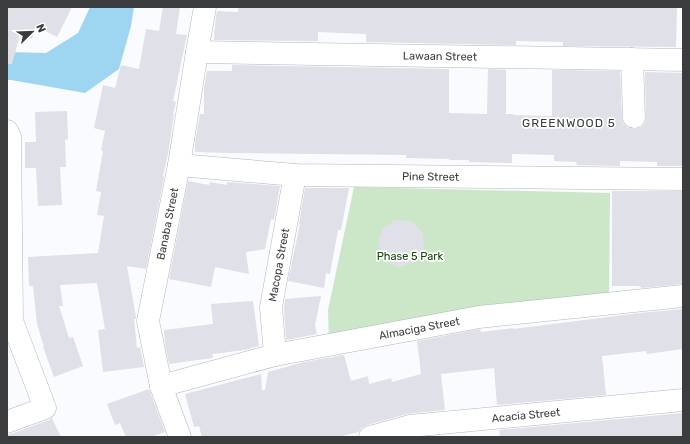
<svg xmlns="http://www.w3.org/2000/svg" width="690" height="444" viewBox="0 0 690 444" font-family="Rubik,sans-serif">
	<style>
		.green { fill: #cbe7c7 }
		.water { fill: #9ed6f1 }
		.building { fill: #dfe0e8 }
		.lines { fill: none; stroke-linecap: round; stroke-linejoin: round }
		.minor-casing { stroke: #b1b6bd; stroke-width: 23 }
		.minor { stroke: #fff; stroke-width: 22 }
		.labels { text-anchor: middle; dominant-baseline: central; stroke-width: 3.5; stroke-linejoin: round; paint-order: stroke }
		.street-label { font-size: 11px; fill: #3a3c3e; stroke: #fff }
		.park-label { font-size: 11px; fill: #11430b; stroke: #fff }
		.neighbourhood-label { font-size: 12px; letter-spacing: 1px; fill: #3a3c3e; stroke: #fff }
	</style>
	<rect width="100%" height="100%" fill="#f9fbfe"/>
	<polygon class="green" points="354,187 610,193 609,300 329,341 328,310"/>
	<polygon class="water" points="90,7 134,7 131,26 119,69 85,93 11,80 7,80 7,52 46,53 78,33"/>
	<g class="building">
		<polygon points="7,7 72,7 57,37 36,26 32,39 20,35 12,64 7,64"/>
		<polygon points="163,7 180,7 176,34 187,35 173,101 176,102 173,114 174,114 168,154 163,176 164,177 146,269 127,266 136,317 136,319 134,319 137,348 140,347 144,367 103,372 98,330 105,329 97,283 60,285 63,306 59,306 69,338 73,337 83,366 54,377 43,347 44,347 37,324 33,286 29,286 28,257 98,253 104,216 97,215 101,192 96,191 103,151 101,150 105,131 94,128 103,85 115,88 121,65 139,69 146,29 159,31"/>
		<polygon points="238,7 677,7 676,47 563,46 563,42 516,41 516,45 366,42 366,34 318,32 318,41 214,40 215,24 217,11 238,12"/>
		<polygon points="232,65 449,69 449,113 487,114 488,69 506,70 506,114 513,114 513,115 552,116 552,70 620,71 622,118 623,123 628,128 634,129 641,127 645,123 646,117 645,72 683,73 683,166 657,166 657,162 620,161 620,166 576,165 577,162 554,161 554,155 512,154 512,163 469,162 469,160 449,160 449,159 406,158 406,155 227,153 195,152 195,143 200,114 204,114 204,88 207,71 232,71"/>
		<polygon points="67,111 68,139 65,140 66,167 60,167 62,205 38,206 36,168 25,168 25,142 36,142 35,112"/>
		<polygon points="188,181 209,185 210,182 227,185 227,182 280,186 274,220 271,219 265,249 246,252 249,274 215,267 211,287 169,279"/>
		<polygon points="305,188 349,188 341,230 338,230 330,274 326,273 324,288 288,281 300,224 299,224"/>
		<polygon points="612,191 683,191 683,284 641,288 641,287 638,286 612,286"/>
		<polygon points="395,220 411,221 423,233 424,249 415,262 399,267 384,260 378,245 382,229"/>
		<polygon points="321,296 315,325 317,334 286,340 284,308 285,299"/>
		<polygon points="253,301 259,346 245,350 212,354 213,358 169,364 165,344 164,330 213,324 211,304"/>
		<polygon points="683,309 683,349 647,354 646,351 602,356 606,395 497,405 494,368 441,374 445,410 407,414 367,425 361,428 359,432 338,437 202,437 199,426 194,427 185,394 261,374 262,390 265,390 268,372 304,362 344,355 351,381 368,376 369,384 391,378 392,382 421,374 417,341 480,329 481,332 513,328 513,329 640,313"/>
		<polygon points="149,389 165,432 150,437 126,437 120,423 115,425 107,404"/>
		<polygon points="683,413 683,437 500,437 499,430"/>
		<polygon points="52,418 61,437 7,437 7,434 11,434 49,420"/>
	</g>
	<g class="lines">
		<g class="minor-casing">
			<g id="minor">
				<path id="s1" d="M197,52L683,60"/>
				<polyline points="632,59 634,117"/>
				<polyline points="7,131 10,137 12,321 45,408 7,422"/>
				<path id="s2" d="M179,165L295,175L683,179"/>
				<path id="s3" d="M275,355L271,307L295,175"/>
				<path id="s4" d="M161,386L275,355L479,317L683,296"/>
				<path id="s5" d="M180,437L161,386L148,321L179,165L197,52L205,7"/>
				<path id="s6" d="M370,437L410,426L683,400"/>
			</g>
		</g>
		<use href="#minor" class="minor"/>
	</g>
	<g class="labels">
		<g class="street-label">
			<text stroke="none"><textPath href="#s1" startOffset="243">Lawaan Street</textPath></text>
			<text stroke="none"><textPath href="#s2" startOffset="252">Pine Street</textPath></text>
			<text stroke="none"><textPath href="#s5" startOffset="220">Banaba Street</textPath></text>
			<text stroke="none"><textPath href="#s3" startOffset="91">Macopa Street</textPath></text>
			<text stroke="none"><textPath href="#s4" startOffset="265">Almaciga Street</textPath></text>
			<text stroke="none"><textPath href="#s6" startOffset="158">Acacia Street</textPath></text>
		</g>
		<g class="park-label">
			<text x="410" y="256">Phase 5 Park</text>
		</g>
		<g class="neighbourhood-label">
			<text x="569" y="123">GREENWOOD 5</text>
		</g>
	</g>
	<rect width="690" height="444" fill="none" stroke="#3a3c3e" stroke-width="16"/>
	<g transform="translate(32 32) rotate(67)" stroke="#ffffff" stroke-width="3" paint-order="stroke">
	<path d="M0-3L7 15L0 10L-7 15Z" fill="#3a3c3e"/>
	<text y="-6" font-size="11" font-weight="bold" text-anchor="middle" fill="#3a3c3e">N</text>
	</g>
</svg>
